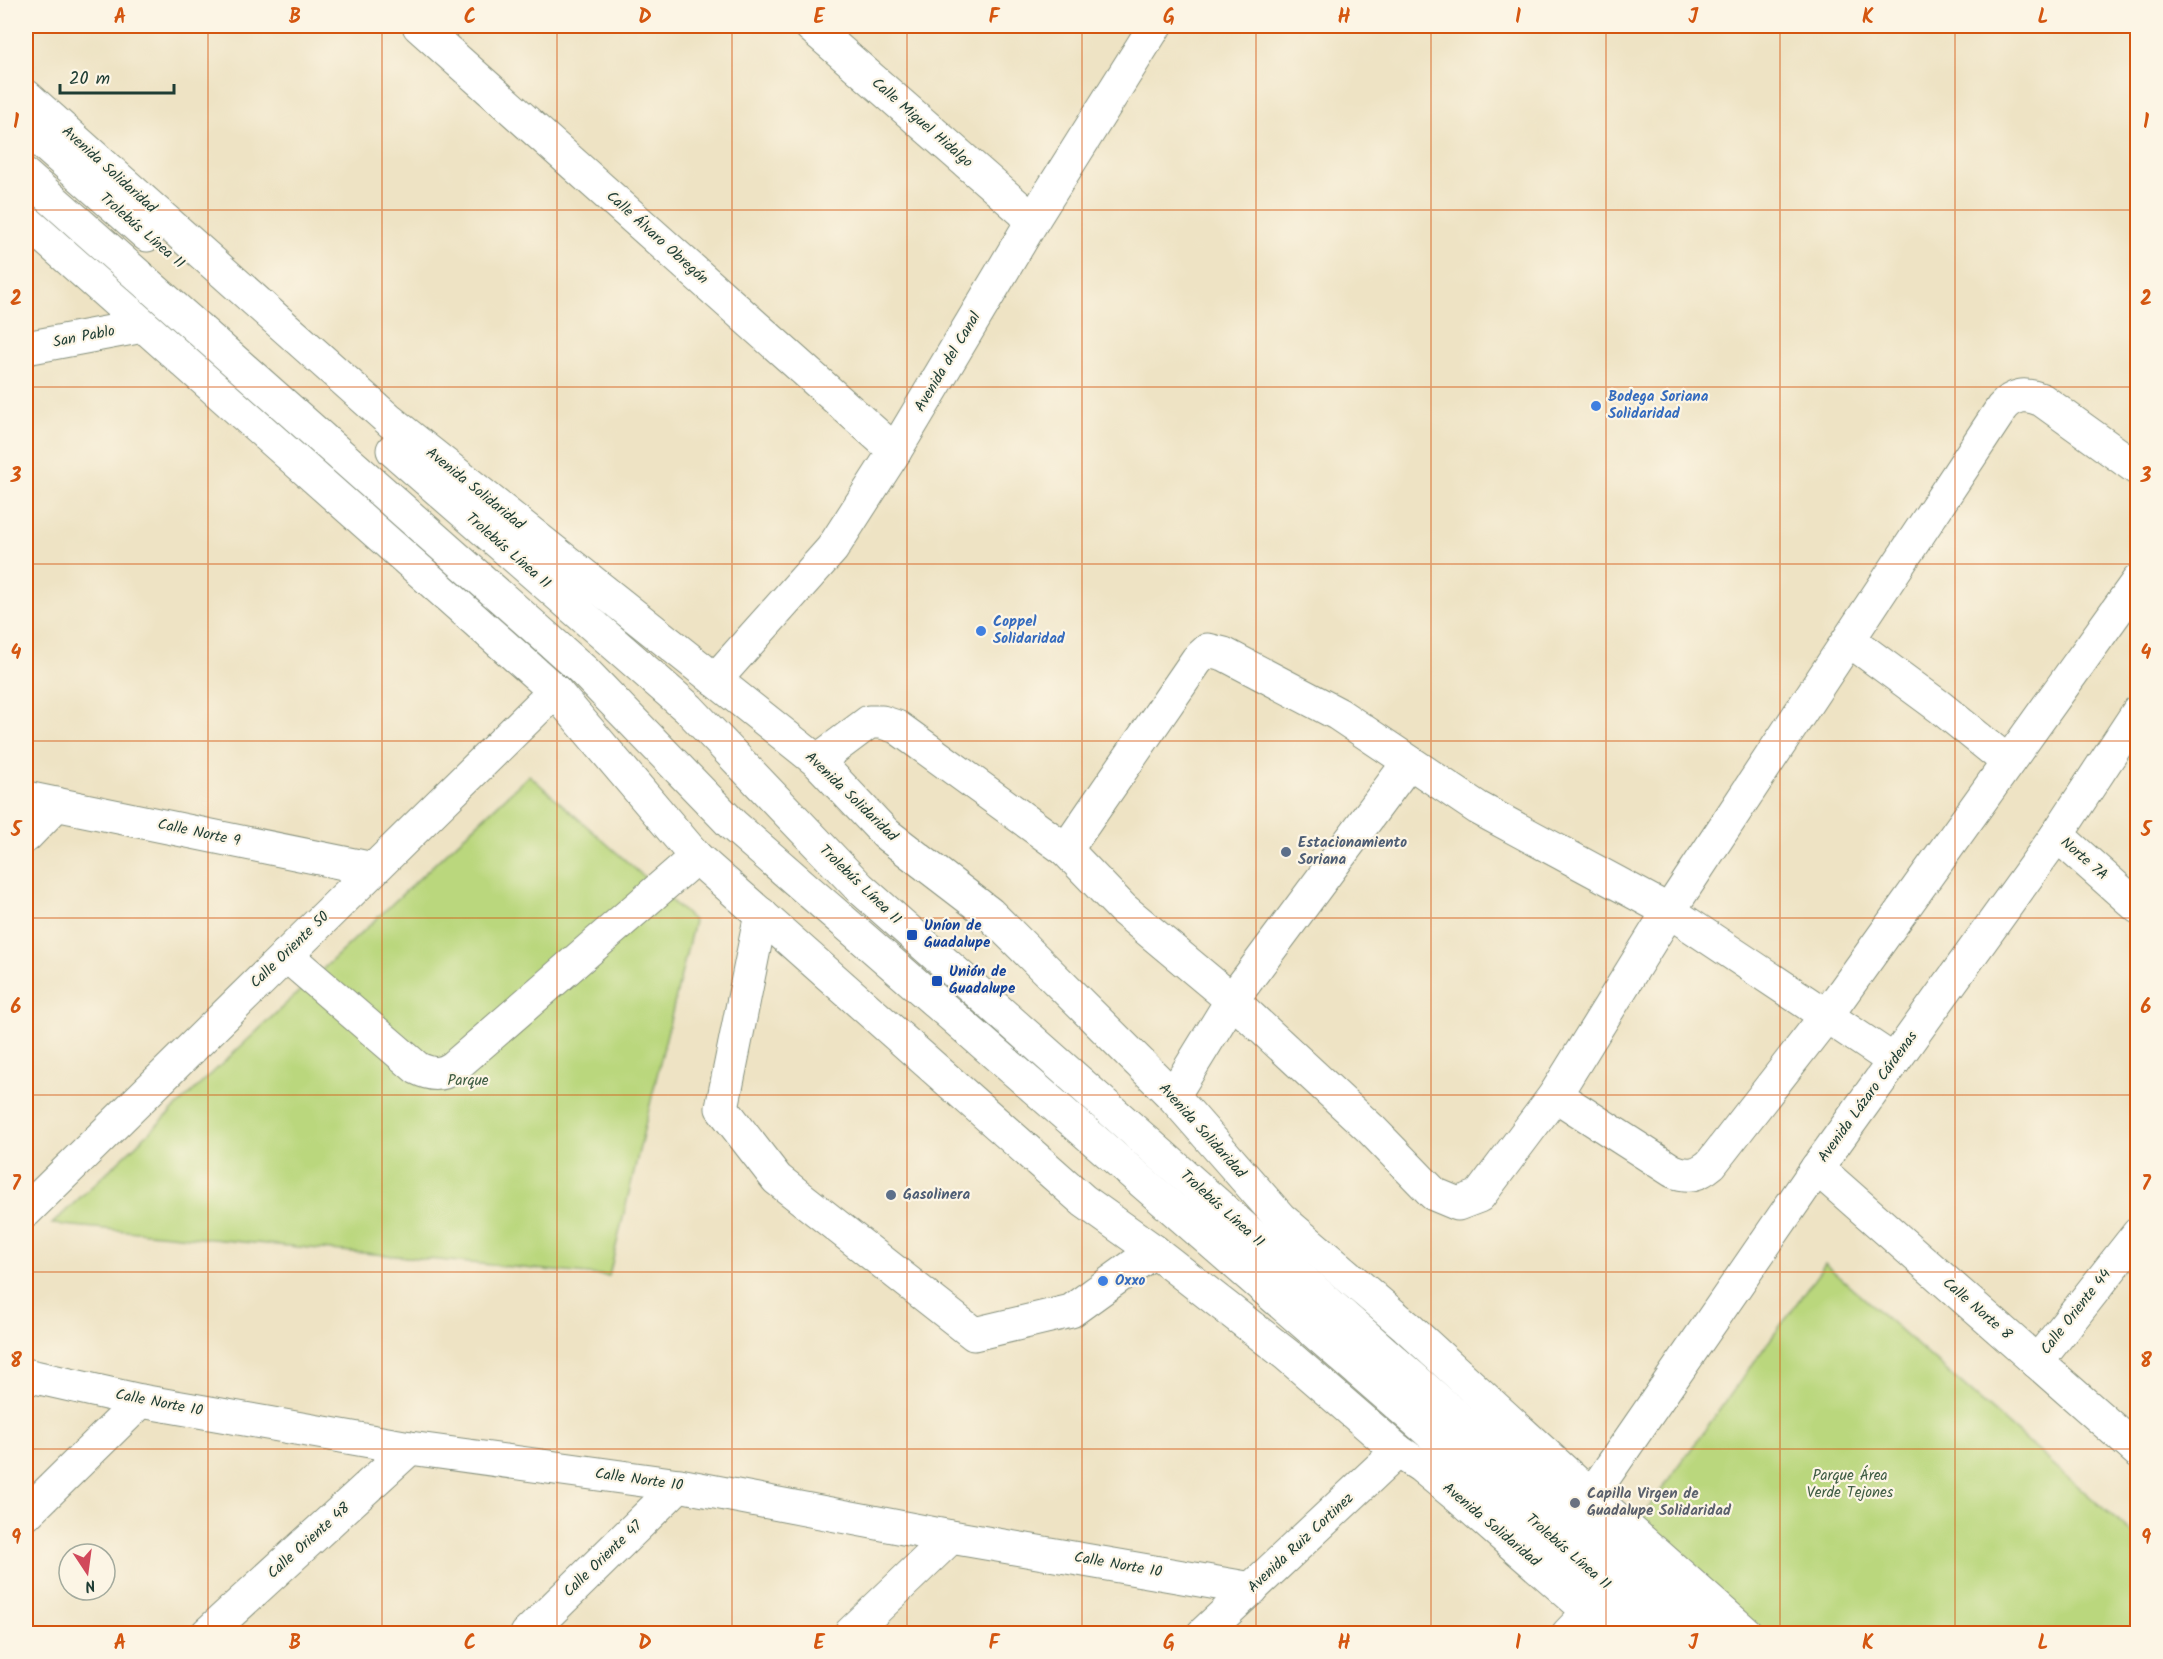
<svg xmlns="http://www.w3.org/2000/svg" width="2163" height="1659" viewBox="0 0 2163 1659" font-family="Kalam,sans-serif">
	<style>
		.green { fill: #bad77d; stroke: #6c8a58; stroke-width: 1.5 }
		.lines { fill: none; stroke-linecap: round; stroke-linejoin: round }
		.minor-casing { stroke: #86907c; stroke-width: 35 }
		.minor { stroke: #fff; stroke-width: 33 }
		.grid { fill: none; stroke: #d45610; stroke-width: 1.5; stroke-opacity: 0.55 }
		.shop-dot { fill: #3f7fe0; stroke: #fcf5e5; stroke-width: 2 }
		.service-dot { fill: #5c6f8a; stroke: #fcf5e5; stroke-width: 2 }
		.transit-dot { fill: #1a4fb4; stroke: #fcf5e5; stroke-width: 2 }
		.worship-dot { fill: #6b7280; stroke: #fcf5e5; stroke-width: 2 }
		.labels { text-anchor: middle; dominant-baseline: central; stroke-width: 4.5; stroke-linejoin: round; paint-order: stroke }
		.street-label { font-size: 15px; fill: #1f3d34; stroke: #fcf5e5 }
		.shop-label { font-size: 15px; font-weight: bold; fill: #366cbe; stroke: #fcf5e5; text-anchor: start }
		.service-label { font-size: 15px; font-weight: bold; fill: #4e5e75; stroke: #fcf5e5; text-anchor: start }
		.transit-label { font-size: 15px; font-weight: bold; fill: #164399; stroke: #fcf5e5; text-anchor: start }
		.park-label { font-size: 15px; fill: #3e5c43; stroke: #fcf5e5 }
		.worship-label { font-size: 15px; font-weight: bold; fill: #5b616d; stroke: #fcf5e5; text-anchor: start }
		.neatline { fill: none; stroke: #d45610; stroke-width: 2 }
		.grid-label { font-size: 20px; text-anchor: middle; font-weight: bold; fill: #d45610 }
	</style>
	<rect width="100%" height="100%" fill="#fcf5e5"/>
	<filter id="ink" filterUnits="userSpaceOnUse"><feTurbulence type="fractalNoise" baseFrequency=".0167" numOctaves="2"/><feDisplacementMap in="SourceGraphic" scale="12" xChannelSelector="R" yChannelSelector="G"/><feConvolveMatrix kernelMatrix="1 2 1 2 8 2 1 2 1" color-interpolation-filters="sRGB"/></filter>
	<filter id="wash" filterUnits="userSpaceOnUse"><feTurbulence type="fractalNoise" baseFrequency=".008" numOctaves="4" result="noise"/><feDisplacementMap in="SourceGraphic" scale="24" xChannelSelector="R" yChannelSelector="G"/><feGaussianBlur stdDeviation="1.35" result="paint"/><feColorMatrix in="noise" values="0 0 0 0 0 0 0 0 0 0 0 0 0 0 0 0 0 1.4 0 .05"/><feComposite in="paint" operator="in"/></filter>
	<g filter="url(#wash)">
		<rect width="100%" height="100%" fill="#eee3c4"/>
		<g class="green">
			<polygon points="529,775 694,921 609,1276 52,1224"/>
			<polygon points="1825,1264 2137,1538 2137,1633 1712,1633 1618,1550"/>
		</g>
	</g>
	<g filter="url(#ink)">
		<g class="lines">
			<g class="minor-casing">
				<g id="minor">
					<polyline points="419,26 895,451"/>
					<polyline points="811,26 1033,220"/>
					<polyline points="26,96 390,421 817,761 886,834 989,913 1173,1096 1280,1218 1406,1326 1592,1497 1747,1634"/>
					<polyline points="26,128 147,235"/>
					<polyline points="26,176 583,670 733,825 1661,1634"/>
					<polyline points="26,221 555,691 696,857 1084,1201 1154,1251 1287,1355 1398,1451 1421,1466 1461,1499 1615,1634"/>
					<polyline points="26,348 143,326"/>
					<polyline points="393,450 689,709 859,887 1702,1634"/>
					<polyline points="1849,640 1940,707 2008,762"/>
					<polyline points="715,680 832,549 895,451 1033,220 1155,26"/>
					<path d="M817,761L869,722H882L897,727L1066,850L1123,909L1232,1000L1372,1130L1434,1194L1458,1204L1479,1196L1555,1095L1669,911L2002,408C2014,394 2025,393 2042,400L2138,469"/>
					<polyline points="26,798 373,869"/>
					<polyline points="2057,835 2138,907"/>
					<polyline points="26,836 57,804"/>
					<polyline points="1066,850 1197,660 1208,650 1224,654 1338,714 1478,808 1669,911 1894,1061"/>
					<polyline points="761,914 722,1108 777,1179 974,1334 1071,1311 1154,1251"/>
					<path d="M286,955L417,1068C431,1075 441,1076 454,1067L696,857"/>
					<path d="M1555,1095L1673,1171C1689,1177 1698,1175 1711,1164L1827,1015L2138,581"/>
					<polyline points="1173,1096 1232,1000 1409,762"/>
					<polyline points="1817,1168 2138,1451"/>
					<polyline points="26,1211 555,691"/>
					<polyline points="2037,1362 2138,1234"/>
					<polyline points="26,1375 141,1401 410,1448 679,1485 951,1537 1252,1589"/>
					<polyline points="1600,1483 1817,1168 2057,835 2138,712"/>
					<polyline points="26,1514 141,1401"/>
					<polyline points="207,1634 410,1448"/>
					<polyline points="527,1634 679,1485"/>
					<polyline points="850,1634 951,1537"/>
					<polyline points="1203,1634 1398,1451"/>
					<polyline points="1568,1634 1589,1612"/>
				</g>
			</g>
			<use href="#minor" class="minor"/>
		</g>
	</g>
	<path class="grid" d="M208,26V1634M382,26V1634M557,26V1634M732,26V1634M907,26V1634M1082,26V1634M1256,26V1634M1431,26V1634M1606,26V1634M1780,26V1634M1955,26V1634M26,210H2138M26,387H2138M26,564H2138M26,741H2138M26,918H2138M26,1095H2138M26,1272H2138M26,1449H2138"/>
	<g class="shop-dot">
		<circle cx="1596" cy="406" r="6"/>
		<circle cx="981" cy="631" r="6"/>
		<circle cx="1103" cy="1281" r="6"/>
	</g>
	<g class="service-dot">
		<circle cx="1286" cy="852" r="6"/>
		<circle cx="891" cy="1195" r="6"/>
	</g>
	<g class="transit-dot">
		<rect x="906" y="929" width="12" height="12" rx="3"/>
		<rect x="931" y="975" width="12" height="12" rx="3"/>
	</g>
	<circle class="worship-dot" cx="1575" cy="1503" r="6"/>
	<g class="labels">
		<g class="street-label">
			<text transform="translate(922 123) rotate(41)">Calle Miguel Hidalgo</text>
			<text transform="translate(109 170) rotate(42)">Avenida Solidaridad</text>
			<text transform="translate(142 231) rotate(41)">Trolebús Línea 11</text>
			<text transform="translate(657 238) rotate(42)">Calle Álvaro Obregón</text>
			<text transform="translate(84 337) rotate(-11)">San Pablo</text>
			<text transform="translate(948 362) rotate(-59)">Avenida del Canal</text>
			<text transform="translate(475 489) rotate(39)">Avenida Solidaridad</text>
			<text transform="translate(508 551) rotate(41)">Trolebús Línea 11</text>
			<text transform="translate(851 797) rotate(44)">Avenida Solidaridad</text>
			<text transform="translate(199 833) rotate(12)">Calle Norte 9</text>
			<text transform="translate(2084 859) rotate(41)">Norte 7A</text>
			<text transform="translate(860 885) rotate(44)">Trolebús Línea 11</text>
			<text transform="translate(290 950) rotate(-44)">Calle Oriente 50</text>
			<text transform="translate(1868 1097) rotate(-54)">Avenida Lázaro Cárdenas</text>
			<text transform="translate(1202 1131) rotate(48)">Avenida Solidaridad</text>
			<text transform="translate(1222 1209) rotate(42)">Trolebús Línea 11</text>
			<text transform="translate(1977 1309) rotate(41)">Calle Norte 8</text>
			<text transform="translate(2076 1312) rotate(-52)">Calle Oriente 44</text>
			<text transform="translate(159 1403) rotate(11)">Calle Norte 10</text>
			<text transform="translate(639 1480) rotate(8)">Calle Norte 10</text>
			<text transform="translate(1491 1525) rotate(40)">Avenida Solidaridad</text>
			<text transform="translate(309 1541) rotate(-42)">Calle Oriente 48</text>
			<text transform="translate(1301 1543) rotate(-43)">Avenida Ruiz Cortinez</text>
			<text transform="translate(1568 1552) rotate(41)">Trolebús Línea 11</text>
			<text transform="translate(603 1559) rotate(-44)">Calle Oriente 47</text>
			<text transform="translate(1118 1565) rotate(10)">Calle Norte 10</text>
		</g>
		<g class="shop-label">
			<text x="1608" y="397">Bodega Soriana<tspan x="1608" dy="17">Solidaridad</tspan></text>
			<text x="993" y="622">Coppel<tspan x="993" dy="17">Solidaridad</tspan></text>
			<text x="1115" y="1281">Oxxo</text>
		</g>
		<g class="service-label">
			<text x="1298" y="843">Estacionamiento<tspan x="1298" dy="17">Soriana</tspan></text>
			<text x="903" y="1195">Gasolinera</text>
		</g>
		<g class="transit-label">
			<text x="924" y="926">Uníon de<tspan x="924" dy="17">Guadalupe</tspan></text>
			<text x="949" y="972">Unión de<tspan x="949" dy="17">Guadalupe</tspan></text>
		</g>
		<g class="park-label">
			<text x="468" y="1081">Parque</text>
			<text x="1850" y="1476">Parque Área<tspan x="1850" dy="17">Verde Tejones</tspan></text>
		</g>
		<g class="worship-label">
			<text x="1587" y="1494">Capilla Virgen de<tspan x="1587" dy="17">Guadalupe Solidaridad</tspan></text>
		</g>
	</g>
	<rect width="2163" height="1659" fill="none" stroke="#fcf5e5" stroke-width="66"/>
	<g transform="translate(87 1572) rotate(167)"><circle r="28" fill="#fcf5e5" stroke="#a4ab9e" stroke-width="1.5"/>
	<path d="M0-4.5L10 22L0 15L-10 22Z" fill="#d1495b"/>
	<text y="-9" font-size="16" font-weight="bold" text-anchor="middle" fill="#1f3d34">N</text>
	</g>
	<path d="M60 84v9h114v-9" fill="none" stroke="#1f3d34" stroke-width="3"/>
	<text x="69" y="84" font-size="18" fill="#1f3d34" stroke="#fcf5e5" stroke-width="4.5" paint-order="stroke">20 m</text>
	<rect x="33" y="33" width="2097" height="1593" class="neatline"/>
	<g class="grid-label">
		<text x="120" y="23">A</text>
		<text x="295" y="23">B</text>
		<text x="470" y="23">C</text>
		<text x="645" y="23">D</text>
		<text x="819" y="23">E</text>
		<text x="994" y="23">F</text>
		<text x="1169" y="23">G</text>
		<text x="1344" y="23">H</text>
		<text x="1518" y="23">I</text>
		<text x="1693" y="23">J</text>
		<text x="1868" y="23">K</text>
		<text x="2043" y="23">L</text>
		<text x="16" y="128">1</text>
		<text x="2146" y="128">1</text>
		<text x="16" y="305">2</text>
		<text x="2146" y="305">2</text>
		<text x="16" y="482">3</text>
		<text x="2146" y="482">3</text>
		<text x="16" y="659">4</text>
		<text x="2146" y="659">4</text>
		<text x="16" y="836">5</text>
		<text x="2146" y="836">5</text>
		<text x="16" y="1013">6</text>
		<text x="2146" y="1013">6</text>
		<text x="16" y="1190">7</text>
		<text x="2146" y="1190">7</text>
		<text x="16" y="1367">8</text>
		<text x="2146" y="1367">8</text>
		<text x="16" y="1544">9</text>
		<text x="2146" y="1544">9</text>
		<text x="120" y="1649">A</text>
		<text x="295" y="1649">B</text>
		<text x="470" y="1649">C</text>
		<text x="645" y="1649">D</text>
		<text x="819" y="1649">E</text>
		<text x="994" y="1649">F</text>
		<text x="1169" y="1649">G</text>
		<text x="1344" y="1649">H</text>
		<text x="1518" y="1649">I</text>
		<text x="1693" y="1649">J</text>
		<text x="1868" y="1649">K</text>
		<text x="2043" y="1649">L</text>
	</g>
</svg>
